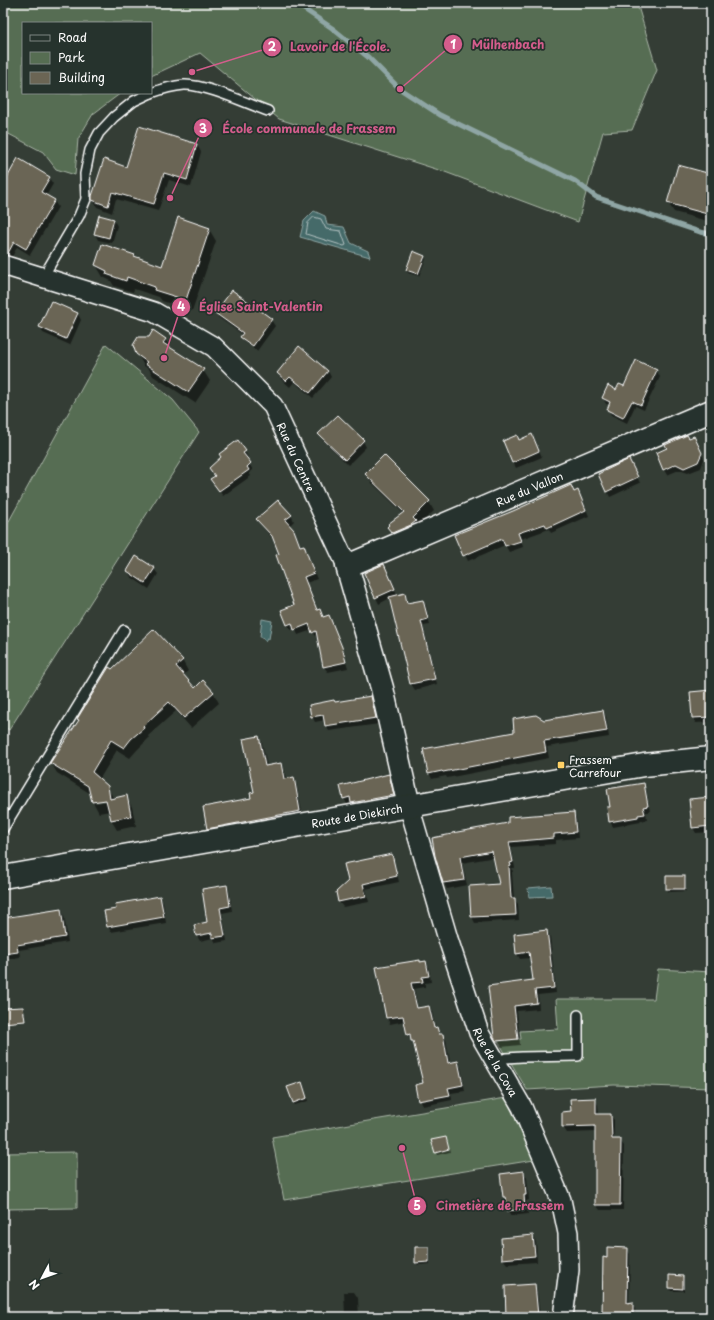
<svg xmlns="http://www.w3.org/2000/svg" width="714" height="1320" viewBox="0 0 714 1320" font-family="'Playpen Sans',sans-serif">
	<style>
		.green { fill: #566d52; stroke: #aab6a8 }
		.water { fill: #456a69; stroke: #8fa6a5 }
		.shadow { fill: #0007; fill-rule: evenodd }
		.lines { fill: none; stroke-linecap: round; stroke-linejoin: round }
		.shore { stroke: #b5c3c3; stroke-width: 1 }
		.stream { stroke: #8fa6a5; stroke-width: 5 }
		.building { fill: #6b6554; stroke: #fff }
		.service-casing { stroke: #fff; stroke-width: 12 }
		.minor-casing { stroke: #fff; stroke-width: 22 }
		.tertiary-casing { stroke: #fff; stroke-width: 25 }
		.secondary-casing { stroke: #fff; stroke-width: 25 }
		.service { stroke: #26332d; stroke-width: 9 }
		.minor { stroke: #26332d; stroke-width: 19 }
		.tertiary { stroke: #26332d; stroke-width: 22 }
		.secondary { stroke: #26332d; stroke-width: 22 }
		.poi-dot { fill: #ffd166; stroke: #26332d; stroke-width: 1.5 }
		.labels { text-anchor: middle; dominant-baseline: central; stroke-width: 3.5; stroke-linejoin: round; paint-order: stroke }
		.street-label { font-size: 11px; fill: #fff; stroke: #26332d }
		.poi-label { font-size: 11px; fill: #fff; stroke: #26332d; text-anchor: start }
		.leader { fill: none; stroke: #d45d8c; stroke-width: 1.5 }
		.callout-dot { fill: #d45d8c; stroke: #26332d; stroke-width: 1.5 }
		.mark-label { font-size: 12px; text-anchor: middle; font-weight: bold; fill: #fff }
		.callout-label { font-size: 12px; text-anchor: middle; font-weight: bold; fill: #d45d8c; stroke: #26332d; stroke-width: 3.5; stroke-linejoin: round; paint-order: stroke }
	</style>
	<rect width="100%" height="100%" fill="#343d35"/>
	<filter id="ink" filterUnits="userSpaceOnUse"><feTurbulence type="fractalNoise" baseFrequency=".025" numOctaves="2"/><feDisplacementMap in="SourceGraphic" scale="8" xChannelSelector="R" yChannelSelector="G"/><feConvolveMatrix kernelMatrix="1 2 1 2 8 2 1 2 1" color-interpolation-filters="sRGB"/></filter>
	<g filter="url(#ink)">
		<g class="green">
			<polygon points="3,3 637,3 657,70 632,130 603,132 578,222 445,172 279,119 200,53 151,76 151,23 23,23 23,93 121,93 93,114 78,139 75,175 56,169 43,152 3,131"/>
			<polygon points="106,344 173,400 199,432 9,730 3,726 3,532"/>
			<polygon points="658,969 711,972 711,1088 614,1085 527,1090 498,1041 521,1039 520,1031 558,1029 556,999 654,999"/>
			<polygon points="506,1098 534,1160 284,1200 272,1137"/>
			<polygon points="77,1152 77,1208 3,1209 3,1153"/>
		</g>
		<g class="water">
			<polygon points="314,211 325,216 327,225 344,227 351,243 368,251 370,257 300,237 304,221"/>
			<polygon points="262,619 272,621 269,639 267,638 265,641 262,637 260,637"/>
			<polygon points="551,886 552,896 529,897 528,888"/>
		</g>
		<g class="shadow">
			<polygon points="139,127 197,145 201,152 191,187 169,180 158,211 116,199 112,213 97,207 93,200 127,168"/>
			<polygon points="711,175 711,222 674,212 668,203"/>
			<polygon points="49,178 53,184 46,196 54,201 58,207 30,255 17,247 10,261 3,261 3,186"/>
			<polygon points="114,220 117,226 112,243 98,240 95,234"/>
			<polygon points="209,229 216,241 192,311 162,301 159,297 134,289 133,292 114,286 111,281 103,277 96,265 134,256 136,258 163,267"/>
			<polygon points="424,256 426,259 419,276 408,273 407,270"/>
			<polygon points="232,291 271,320 275,326 257,351 245,342 242,337 243,335 219,318 216,313"/>
			<polygon points="51,302 78,314 81,320 70,345 43,333 40,327"/>
			<polygon points="165,339 171,349 203,370 210,381 195,403 153,376 149,369 144,366 137,353"/>
			<polygon points="637,362 657,371 660,377 644,410 635,406 627,423 611,415 608,409 610,405 606,404 603,398 624,388"/>
			<polygon points="328,371 331,377 313,398 294,382 290,387 281,379 278,373"/>
			<polygon points="320,434 363,441 366,447 348,465 323,440"/>
			<polygon points="689,440 697,443 704,459 701,468 688,473 679,470 667,475 664,470"/>
			<polygon points="535,441 542,457 516,468 513,462"/>
			<polygon points="245,452 248,457 246,459 253,470 249,473 251,476 223,496 215,485 215,476 222,457"/>
			<polygon points="632,466 640,483 610,497 607,491"/>
			<polygon points="366,474 429,502 434,511 418,526 393,536 388,528 403,513 372,483"/>
			<polygon points="574,493 581,497 589,516 551,533 549,529 521,539 523,547 509,552 505,545 468,561 456,536"/>
			<polygon points="291,515 294,521 289,526 297,537 301,547 306,552 317,579 306,583 317,611 319,610 323,618 332,622 344,654 348,668 328,672 324,667 318,637 317,638 312,630 298,635 295,628 291,630 287,624 296,606 274,540 261,525 258,519"/>
			<polygon points="154,569 158,574 149,589 131,577 128,571"/>
			<polygon points="386,571 398,596 404,594 408,604 423,601 426,606 430,625 423,626 437,684 415,690 411,684 390,598 379,604 365,573"/>
			<path d="M182,660L188,671L182,676L195,690L213,692L219,703L191,728L176,711L148,736L149,738L137,750L130,758L117,750L99,780L107,787L114,799L126,797L132,807L136,826L117,830L111,820L110,811L99,813L93,802L91,794L57,773L51,763L79,721L78,719L112,670ZM111,799V801L95,803V801Z"/>
			<polygon points="711,691 711,722 696,723 693,718"/>
			<polygon points="370,697 374,703 379,724 329,731 326,726 325,720 315,722 312,716 335,703"/>
			<polygon points="603,711 606,717 609,737 547,747 549,758 447,778 446,776 432,779 429,773 544,721"/>
			<polygon points="258,737 262,743 267,766 280,764 284,769 286,780 293,778 296,784 303,817 211,834 208,828 252,798 255,793"/>
			<polygon points="388,775 392,781 396,800 356,809 352,803 347,804 344,798"/>
			<polygon points="643,784 646,790 650,812 646,812 647,820 640,821 641,822 613,827 610,821 611,808"/>
			<polygon points="711,798 711,832 696,833 693,828"/>
			<polygon points="573,813 576,818 578,838 556,840 556,844 511,847 515,868 512,868 513,872 512,872 514,899 518,904 519,920 475,923 472,917 470,887 500,885 495,857 462,863 467,885 447,889 444,883 436,856"/>
			<polygon points="391,855 394,861 399,882 366,889 369,902 343,907 339,902"/>
			<polygon points="684,877 686,879 686,891 669,892 667,889"/>
			<polygon points="227,886 229,891 232,911 222,913 227,941 216,943 213,938 200,941 197,936 195,926 208,922"/>
			<polygon points="160,898 163,903 166,923 111,932 108,926"/>
			<polygon points="61,910 64,916 68,942 19,950 20,957 3,960 3,918"/>
			<polygon points="547,932 550,937 556,993 538,995 539,1009 517,1011 520,1045 501,1047 495,1037 490,987 534,981 531,958 520,959 517,954"/>
			<polygon points="426,962 429,968 431,982 425,983 425,987 414,989 418,1009 429,1007 432,1012 435,1029 440,1035 442,1035 446,1040 450,1063 457,1062 461,1068 465,1091 451,1093 452,1100 423,1106 419,1100 424,1084 415,1046 408,1034 405,1021 390,1024 387,1018 420,963"/>
			<polygon points="302,1083 308,1101 295,1105 293,1102"/>
			<polygon points="595,1099 598,1105 599,1115 610,1115 614,1120 614,1140 620,1140 624,1146 623,1210 600,1210 596,1205 596,1132 567,1133 563,1127 572,1112"/>
			<polygon points="447,1140 450,1152 437,1155 436,1153"/>
			<polygon points="523,1172 527,1178 529,1200 526,1201 528,1214 511,1216 508,1211 507,1202 504,1197 502,1175"/>
			<polygon points="532,1236 536,1242 537,1262 507,1264 503,1259"/>
			<polygon points="428,1248 430,1251 430,1264 418,1265 416,1263"/>
			<polygon points="627,1249 630,1254 629,1304 632,1303 635,1309 636,1317 604,1317 603,1315 608,1259"/>
			<polygon points="683,1277 684,1279 684,1291 671,1291 670,1288"/>
			<polygon points="534,1285 537,1291 540,1317 507,1317 506,1287"/>
			<polygon points="344,1292 354,1292 358,1298 359,1317 345,1317"/>
		</g>
		<g class="lines">
			<polygon class="shore" points="314,217 321,219 326,229 341,231 346,245 344,246 306,234 308,223"/>
			<polyline class="stream" points="295,3 332,28 368,57 400,89 440,115 575,181 596,197 700,232 711,234"/>
		</g>
		<g class="building">
			<polygon points="139,126 197,144 187,180 164,173 154,204 112,192 108,206 92,200 92,196 104,159 126,167"/>
			<polygon points="18,158 50,177 41,192 55,200 26,249 14,242 7,255 3,254 3,185"/>
			<polygon points="678,165 711,174 711,215 667,203"/>
			<polygon points="99,215 114,219 109,238 94,234"/>
			<polygon points="178,217 210,228 186,300 154,290 155,287 127,277 126,281 106,274 107,271 95,265 102,244 135,255 134,256 162,266"/>
			<polygon points="413,251 425,256 418,274 406,270"/>
			<polygon points="232,290 272,319 253,346 240,337 243,333 215,313"/>
			<polygon points="51,301 78,313 66,339 39,327"/>
			<polygon points="153,330 166,339 163,343 204,369 188,392 145,364 147,362 136,354 133,345 138,337 149,337"/>
			<polygon points="299,346 328,371 310,393 290,377 286,381 277,373"/>
			<polygon points="636,360 657,370 641,405 632,401 623,418 607,410 610,402 602,398 608,385 616,390 619,384 624,386"/>
			<polygon points="338,415 364,440 345,460 318,434"/>
			<polygon points="532,434 539,451 512,463 503,441 517,435 519,440"/>
			<polygon points="687,435 689,438 694,436 702,453 698,462 684,468 676,464 663,470 656,453 667,448 665,445"/>
			<polygon points="238,440 246,451 243,453 251,463 247,467 249,470 219,491 210,479 215,476 209,468 221,457 219,454"/>
			<polygon points="384,455 430,501 413,518 416,521 411,525 392,533 387,527 389,525 388,524 404,512 365,474"/>
			<polygon points="629,459 638,477 606,492 598,474"/>
			<polygon points="571,485 574,492 578,490 586,510 547,528 545,524 518,533 521,541 505,546 502,539 463,556 454,535 513,511"/>
			<polygon points="278,500 292,515 285,520 294,530 300,546 304,545 314,573 304,577 317,610 320,609 323,617 329,615 342,647 346,662 323,667 316,631 312,633 309,624 294,630 292,623 287,625 281,610 294,605 276,555 279,554 272,536 256,519"/>
			<polygon points="136,556 155,568 145,583 127,571"/>
			<polygon points="384,564 395,589 375,598 364,573"/>
			<polygon points="405,593 407,603 423,600 428,619 421,621 435,679 410,684 389,597"/>
			<polygon points="154,629 183,660 176,666 195,688 203,680 214,692 184,718 169,702 143,726 144,728 131,739 124,748 111,740 92,772 108,786 110,799 127,795 131,816 111,820 106,800 92,802 88,786 50,763 79,720 77,719 109,667 112,669"/>
			<polygon points="711,690 711,717 692,718 690,692"/>
			<polygon points="371,696 376,718 325,726 323,715 311,717 309,705 334,700 335,702"/>
			<polygon points="603,710 607,731 544,741 546,752 443,772 442,771 428,774 423,749 514,732 513,719 536,715 544,720"/>
			<polygon points="259,736 265,766 281,763 284,779 294,777 300,811 207,829 203,807 251,798 250,793 254,792 243,739"/>
			<polygon points="389,774 394,795 351,803 350,797 343,799 340,786"/>
			<polygon points="644,783 648,806 643,807 645,814 638,815 638,817 609,822 607,807 610,807 607,789"/>
			<polygon points="711,797 711,826 692,828 689,799"/>
			<polygon points="574,812 576,832 554,834 554,838 509,842 513,862 510,863 511,866 509,867 511,898 515,898 516,915 471,917 469,886 499,884 492,851 460,857 464,880 443,883 435,856 432,838 452,834 452,833 508,823 508,817"/>
			<polygon points="392,854 397,876 363,884 366,896 338,902 336,892 348,881 344,864"/>
			<rect x="666" y="876" width="19" height="13"/>
			<polygon points="227,885 230,906 220,908 225,936 212,938 212,933 196,936 194,925 207,922 202,889"/>
			<polygon points="160,896 164,917 107,927 104,911 116,909 115,904"/>
			<polygon points="61,909 65,937 17,945 18,952 3,954 3,918"/>
			<polygon points="547,930 554,988 535,990 537,1003 514,1006 518,1039 496,1041 494,1037 488,986 533,980 529,952 516,954 514,934"/>
			<polygon points="420,960 420,962 426,961 429,976 422,977 423,982 411,983 417,1008 429,1006 434,1028 437,1027 439,1034 443,1034 448,1063 458,1061 463,1085 448,1088 450,1095 418,1101 415,1085 423,1083 413,1041 411,1041 410,1034 407,1035 403,1016 386,1018 376,967"/>
			<polygon points="23,1007 25,1021 3,1023 3,1008"/>
			<polygon points="302,1082 307,1098 293,1103 287,1087"/>
			<polygon points="596,1098 596,1114 611,1114 612,1139 621,1139 620,1205 595,1205 595,1126 562,1127 562,1112 571,1111 570,1099"/>
			<polygon points="446,1137 449,1149 435,1153 431,1140"/>
			<polygon points="524,1171 526,1195 524,1195 525,1209 507,1211 505,1197 503,1197 500,1174"/>
			<polygon points="533,1235 535,1256 502,1259 501,1238"/>
			<polygon points="415,1247 429,1247 429,1262 415,1263"/>
			<polygon points="607,1247 628,1248 627,1303 633,1302 633,1317 604,1317 604,1315 602,1315 603,1257 607,1258"/>
			<polygon points="669,1275 683,1276 683,1289 669,1288"/>
			<polygon points="535,1284 538,1316 506,1317 505,1286"/>
		</g>
		<g class="lines">
			<g class="service-casing">
				<g id="service">
					<path d="M151,93C162,89 173,86 184,85C205,84 248,104 268,111"/>
					<polyline points="43,277 79,216 86,199 85,174 90,150 99,133 114,117 134,101 151,93"/>
					<polyline points="3,829 124,630"/>
					<polyline points="497,1064 506,1058 522,1057 578,1056 578,1015"/>
				</g>
			</g>
			<g class="minor-casing">
				<g id="minor">
					<path id="s1" d="M3,265L154,312L214,347L273,406L347,566"/>
					<path id="s2" d="M409,806L448,939L479,1033L522,1107L561,1200L568,1233L569,1270L563,1317"/>
				</g>
			</g>
			<g class="tertiary-casing">
				<g id="tertiary">
					<path id="s3" d="M409,806L382,688L347,566L711,411"/>
				</g>
			</g>
			<g class="secondary-casing">
				<g id="secondary">
					<path id="s4" d="M3,877L644,765L711,758"/>
				</g>
			</g>
			<use href="#service" class="service"/>
			<use href="#minor" class="minor"/>
			<use href="#tertiary" class="tertiary"/>
			<use href="#secondary" class="secondary"/>
		</g>
	</g>
	<rect class="poi-dot" x="557" y="761" width="8" height="8" rx="2"/>
	<g class="labels">
		<g class="street-label">
			<text stroke="none"><textPath href="#s1" startOffset="367">Rue du Centre</textPath></text>
			<text stroke="none"><textPath href="#s3" startOffset="446">Rue du Vallon</textPath></text>
			<text stroke="none"><textPath href="#s4" startOffset="359">Route de Diekirch</textPath></text>
			<text stroke="none"><textPath href="#s2" startOffset="271">Rue de la Cova</textPath></text>
		</g>
		<g class="poi-label">
			<text x="569" y="759">Frassem<tspan x="569" dy="13">Carrefour</tspan></text>
		</g>
	</g>
	<path class="leader" d="M400 89L453 44M192 72L272 47M170 198L203 128M164 358L181 307M402 1148L417 1206"/>
	<g class="callout-dot">
		<circle cx="400" cy="89" r="4"/>
		<circle cx="192" cy="72" r="4"/>
		<circle cx="170" cy="198" r="4"/>
		<circle cx="164" cy="358" r="4"/>
		<circle cx="402" cy="1148" r="4"/>
		<circle cx="453" cy="44" r="10"/>
		<circle cx="272" cy="47" r="10"/>
		<circle cx="203" cy="128" r="10"/>
		<circle cx="181" cy="307" r="10"/>
		<circle cx="417" cy="1206" r="10"/>
	</g>
	<g class="mark-label">
		<text x="453" y="49">1</text>
		<text x="272" y="51">2</text>
		<text x="203" y="133">3</text>
		<text x="181" y="311">4</text>
		<text x="417" y="1210">5</text>
	</g>
	<g class="callout-label">
		<text x="508" y="49">Mülhenbach</text>
		<text x="340" y="51">Lavoir de l'École.</text>
		<text x="309" y="133">École communale de Frassem</text>
		<text x="261" y="311">Église Saint-Valentin</text>
		<text x="500" y="1210">Cimetière de Frassem</text>
	</g>
	<rect width="714" height="1320" fill="none" stroke="#26332d" stroke-width="16"/>
	<rect x="8" y="8" width="698" height="1304" fill="none" stroke="#fff" stroke-width="1.5" filter="url(#ink)"/>
	<rect x="22" y="22" width="130" height="72" fill="#26332d" stroke="#7d8581"/>
	<rect x="30" y="35" width="20" height="6" fill="#26332d" stroke="#7d8581"/>
	<text x="58" y="42" font-size="12" fill="#ffffff">Road</text>
	<rect x="30" y="52" width="20" height="12" fill="#566d52" stroke="#7d8581"/>
	<text x="58" y="62" font-size="12" fill="#ffffff">Park</text>
	<rect x="30" y="72" width="20" height="12" fill="#6b6554" stroke="#7d8581"/>
	<text x="58" y="82" font-size="12" fill="#ffffff">Building</text>
	<g transform="translate(42 1278) rotate(229)" stroke="#26332d" stroke-width="3" paint-order="stroke">
	<path d="M0-3L7 15L0 10L-7 15Z" fill="#ffffff"/>
	<text y="-6" font-size="11" font-weight="bold" text-anchor="middle" fill="#ffffff">N</text>
	</g>
</svg>
